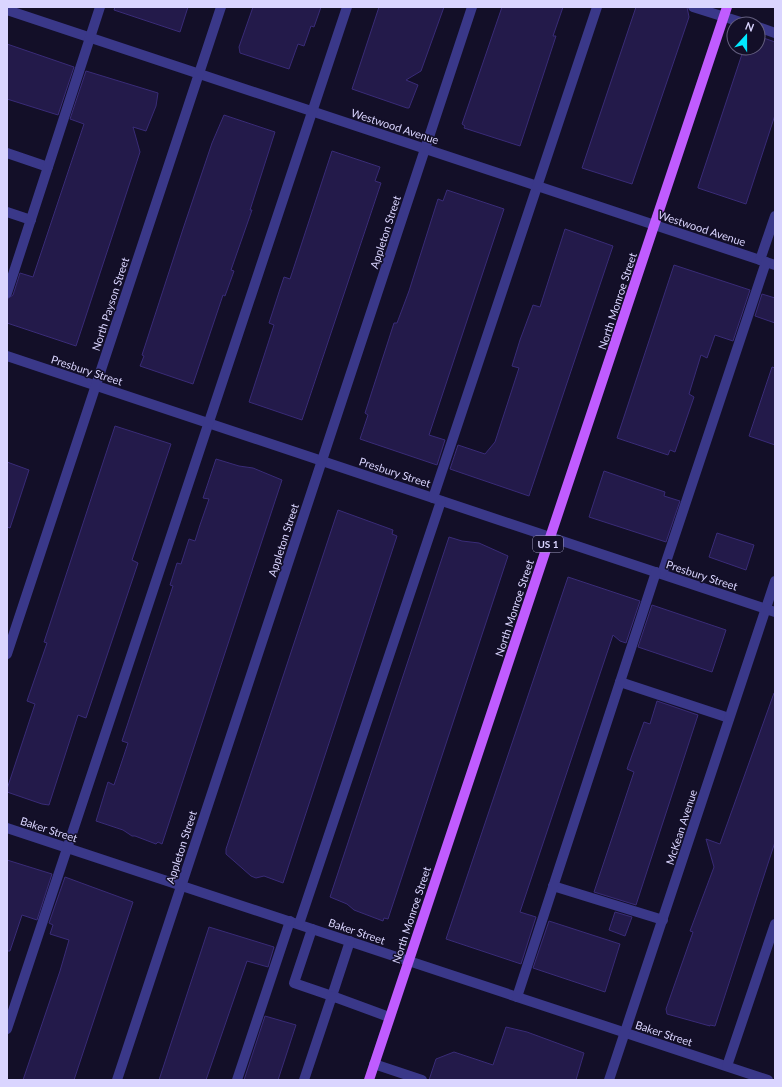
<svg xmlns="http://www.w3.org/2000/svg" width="782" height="1087" viewBox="0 0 782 1087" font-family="Lato,sans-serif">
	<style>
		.building { fill: #231a4a; stroke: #392b77 }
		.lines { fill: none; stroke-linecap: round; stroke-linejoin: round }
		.minor { stroke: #3a3889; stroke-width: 10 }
		.major { stroke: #c05cff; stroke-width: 10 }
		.labels { text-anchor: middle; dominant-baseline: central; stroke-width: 3; stroke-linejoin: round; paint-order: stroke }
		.shield { fill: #130f28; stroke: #9e9abe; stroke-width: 1 }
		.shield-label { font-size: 10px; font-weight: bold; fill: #dad5ff }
		.street-label { font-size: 11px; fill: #dad5ff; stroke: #130f28 }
	</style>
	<rect width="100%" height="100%" fill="#130f28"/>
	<g class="building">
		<polygon points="115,7 188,7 180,32 114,10"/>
		<polygon points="253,7 321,7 314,27 311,26 304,46 298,44 289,69 240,53 239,47"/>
		<polygon points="379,7 444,7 421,71 406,80 418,85 409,108 407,108 352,89"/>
		<polygon points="502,7 563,7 553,36 556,36 520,146 464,128 465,126 462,124"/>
		<polygon points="636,7 687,7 689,17 632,184 582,168"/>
		<polygon points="758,36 775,42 775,115 746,204 698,188 698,187 744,48 758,48"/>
		<polygon points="7,44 74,67 58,115 7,99"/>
		<polygon points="86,71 158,93 156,106 146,131 133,127 140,152 76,346 7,323 7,299 13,295 20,273 33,277 84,124 70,119"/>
		<polygon points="224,115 275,132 250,210 252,210 231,270 234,271 225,296 223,295 193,384 140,366 144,356 142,355 183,229 212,143"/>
		<polygon points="332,151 380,167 375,181 381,183 302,420 249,402 274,325 269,323 280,289 284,277 290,279"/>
		<polygon points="447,190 504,209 429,435 445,440 437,465 360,439 368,415 365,413 394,323 397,323 409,291 438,199 443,201"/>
		<polygon points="565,229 613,246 529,496 450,469 458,445 485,454 495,442 519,368 512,366 520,340 533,305 540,307"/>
		<polygon points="674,265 750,290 733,341 715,335 707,358 701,355 689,394 694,397 675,452 670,450 668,455 617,438"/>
		<polygon points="762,294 775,298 775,323 755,316"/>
		<polygon points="772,367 775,368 775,445 749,436"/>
		<polygon points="115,426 171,444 132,560 138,563 86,718 78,715 49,805 42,804 7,792 7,789 35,704 27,701 47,643 44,642"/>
		<polygon points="216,459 239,466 253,468 282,480 162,844 158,842 156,844 135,836 132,836 123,830 96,821 108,782 114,785 128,743 122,741 173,586 170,585 177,563 181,564 189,539 195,541 200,525 209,499 203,498"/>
		<polygon points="7,462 29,470 10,528 7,527"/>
		<polygon points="604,471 665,492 664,496 680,501 666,542 589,517"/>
		<polygon points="338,510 393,530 392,534 397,536 283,883 264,876 256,878 251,876 226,854 226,849"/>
		<polygon points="717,533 754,545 746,570 709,557"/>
		<polygon points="449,537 462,541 479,543 508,556 388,919 384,918 383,921 354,910 347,904 330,897"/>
		<polygon points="568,577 640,601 626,643 620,641 613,635 520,912 536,917 521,964 446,939"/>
		<polygon points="652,605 726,630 712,672 638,647"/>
		<polygon points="774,693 775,693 775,842 715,1026 710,1025 710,1026 667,1014 666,1009 693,932 690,931 714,867 706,839 720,844"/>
		<polygon points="657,701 698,715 636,905 594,892 634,772 627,769 644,722 650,724"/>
		<polygon points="7,860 52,874 37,920 22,915 10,951 7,951"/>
		<polygon points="65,877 133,902 74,1080 23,1080 60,971 69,940 50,934 53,925 49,923"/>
		<polygon points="615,912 632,917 625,936 609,930"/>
		<polygon points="549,921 620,944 605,992 533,968"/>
		<polygon points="209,927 274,947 268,967 247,961 206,1080 159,1080"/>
		<polygon points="265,1016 296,1025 278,1080 244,1080"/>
		<polygon points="506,1027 527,1032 584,1053 576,1080 429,1080 436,1059 454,1052 493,1065"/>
	</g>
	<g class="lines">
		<g class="minor">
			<polyline points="693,7 747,24"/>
			<polyline points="7,10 775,265"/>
			<polyline points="758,27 775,33"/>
			<polyline points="7,153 48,167"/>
			<polyline points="7,212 31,220"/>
			<polyline points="760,260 775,216"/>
			<polyline points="7,293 100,7"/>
			<polyline points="7,356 775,612"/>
			<polyline points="433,498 597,7"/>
			<polyline points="662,574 766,262"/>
			<polyline points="7,654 221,7"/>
			<polyline points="620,682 729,718"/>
			<polyline points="7,828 768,1080"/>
			<polyline points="553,886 663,920"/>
			<polyline points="299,924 441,501"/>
			<polyline points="312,929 294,983 332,996 350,941"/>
			<polyline points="517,997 656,572"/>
			<polyline points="7,1029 347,7"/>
			<polyline points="374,1064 422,1080"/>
			<polyline points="727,1066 775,924"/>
			<polyline points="117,1080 472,7"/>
			<polyline points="237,1080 290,921"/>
			<polyline points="304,1080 332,996 389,1017"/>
			<polyline points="609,1080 775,581"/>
		</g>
		<polyline class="major" points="369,1080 727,7"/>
	</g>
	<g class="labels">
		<rect class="shield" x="533" y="536" width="30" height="16" rx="3"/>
		<g class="shield-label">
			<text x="548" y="544">US 1</text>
		</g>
		<g class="street-label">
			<text transform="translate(395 126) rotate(18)">Westwood Avenue</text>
			<text transform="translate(702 228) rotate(18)">Westwood Avenue</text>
			<text transform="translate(385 232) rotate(-72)">Appleton Street</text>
			<text transform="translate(617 301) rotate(-72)">North Monroe Street</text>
			<text transform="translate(110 304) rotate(-72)">North Payson Street</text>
			<text transform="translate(87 370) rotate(18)">Presbury Street</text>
			<text transform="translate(395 472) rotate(18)">Presbury Street</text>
			<text transform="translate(283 540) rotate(-72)">Appleton Street</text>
			<text transform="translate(702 575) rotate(18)">Presbury Street</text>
			<text transform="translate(514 608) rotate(-72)">North Monroe Street</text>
			<text transform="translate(681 827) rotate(-72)">McKean Avenue</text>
			<text transform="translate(49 829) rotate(18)">Baker Street</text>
			<text transform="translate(181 847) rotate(-72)">Appleton Street</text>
			<text transform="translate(411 915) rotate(-72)">North Monroe Street</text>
			<text transform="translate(357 931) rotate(19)">Baker Street</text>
			<text transform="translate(664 1033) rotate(18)">Baker Street</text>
		</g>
	</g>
	<rect width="782" height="1087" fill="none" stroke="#dad5ff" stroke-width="16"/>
	<g transform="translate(746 36) rotate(21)"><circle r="19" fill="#130f28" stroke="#635e7e"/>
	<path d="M0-3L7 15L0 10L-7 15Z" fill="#01e9ff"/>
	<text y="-6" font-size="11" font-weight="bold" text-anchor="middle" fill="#dad5ff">N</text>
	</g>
</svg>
